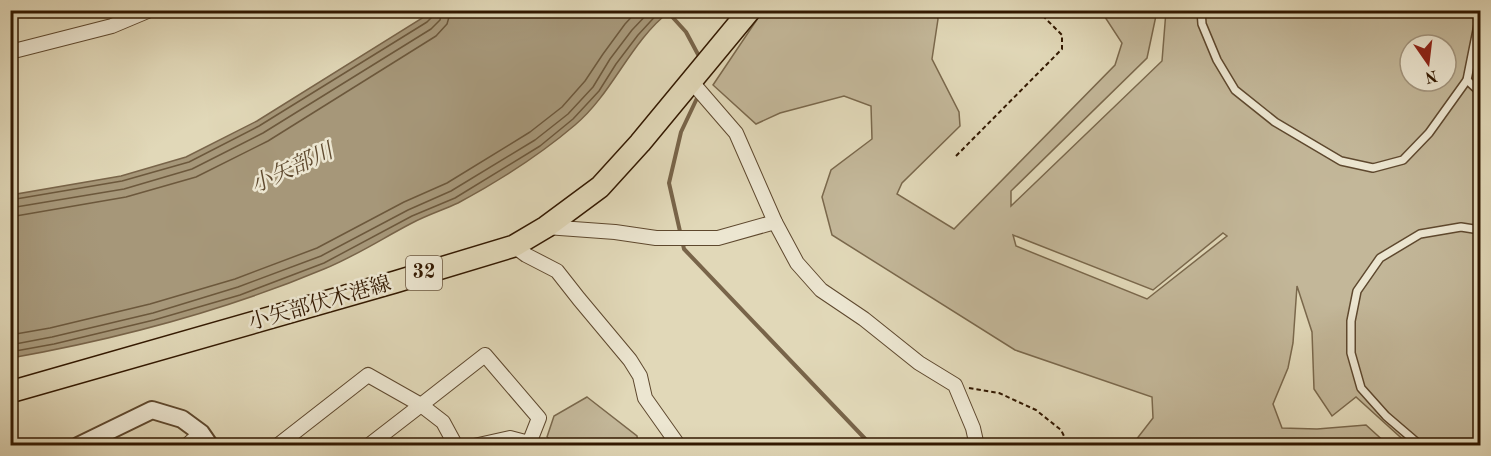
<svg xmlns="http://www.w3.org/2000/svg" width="1491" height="456" viewBox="0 0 1491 456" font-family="'Old Standard TT','Noto Serif JP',serif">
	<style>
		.green { fill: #c3b799; stroke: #7a684c; stroke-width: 1.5; fill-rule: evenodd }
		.water { fill: #a69779; stroke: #786449; stroke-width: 1.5 }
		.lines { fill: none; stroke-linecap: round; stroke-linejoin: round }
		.shore { stroke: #6c583c; stroke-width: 1.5 }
		.stream { stroke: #786449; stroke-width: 4 }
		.service-casing { stroke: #5e482e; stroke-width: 10 }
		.minor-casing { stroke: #5e482e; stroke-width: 16 }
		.tertiary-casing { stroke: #5e482e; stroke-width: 20 }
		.primary-casing { stroke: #321800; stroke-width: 24 }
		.path { stroke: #321800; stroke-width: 2; stroke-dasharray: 4.5 3; stroke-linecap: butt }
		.service { stroke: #ece6d1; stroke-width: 7 }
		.minor { stroke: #ece6d1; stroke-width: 14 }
		.tertiary { stroke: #ece6d1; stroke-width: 16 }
		.primary { stroke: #e1d8b8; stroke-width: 21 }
		.labels { text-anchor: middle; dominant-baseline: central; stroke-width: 5; stroke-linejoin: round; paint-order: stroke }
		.shield { fill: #ece6d1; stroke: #6a563f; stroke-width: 1.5 }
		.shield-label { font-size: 20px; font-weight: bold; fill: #321800 }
		.street-label { font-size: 21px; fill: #321800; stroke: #ece6d1 }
		.water-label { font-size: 22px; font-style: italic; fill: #604b30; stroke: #ece6d1 }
	</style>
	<rect width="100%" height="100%" fill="#e1d8b8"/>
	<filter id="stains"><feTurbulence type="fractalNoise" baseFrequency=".00333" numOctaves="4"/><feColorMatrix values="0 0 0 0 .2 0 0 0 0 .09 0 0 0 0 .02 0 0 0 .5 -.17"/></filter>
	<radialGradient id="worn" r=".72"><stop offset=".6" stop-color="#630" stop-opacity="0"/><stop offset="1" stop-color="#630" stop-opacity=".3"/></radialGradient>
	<g class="green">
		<path d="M768,11H936L938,19L932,59L959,112L960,126L902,183L897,194L954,229L1115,65L1122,43L1101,11H1157L1147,58L1011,191V206L1162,61L1166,11H1480V445H1409L1356,397L1332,416L1314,389L1312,332L1297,286L1293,343L1288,368L1273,404L1282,428L1317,429L1366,425L1388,445H1132L1153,418L1152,397L1015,350L832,235L822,197L831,170L872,139L871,106L844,96L780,113L756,124L713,85L758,18ZM1410,45H1446V81H1410ZM1223,233L1227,236L1147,299L1016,246L1013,235L1153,290Z"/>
		<polygon points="587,397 637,436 638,445 558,445 547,437 554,416"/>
	</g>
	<path class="water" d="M430,11H670C630,42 613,93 575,125C541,154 497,182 458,203C443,210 427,215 412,223C383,238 354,257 324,269C224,311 117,339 11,358V195L121,176L186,157L257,121L424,17Z"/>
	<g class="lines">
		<g class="shore">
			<polyline points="10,200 122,181 189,162 259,126 427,22 433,16 434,10"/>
			<polyline points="10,208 124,189 192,169 263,133 431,29 440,20 442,10"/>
			<polyline points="10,217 126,197 196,177 268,141 436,36 447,24 451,10"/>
			<polyline points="10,335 50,328 150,304 235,279 317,248 404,202 447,183 530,132 562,107 585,81 603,54 625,24 638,10"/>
			<polyline points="10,345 52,337 153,313 238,287 321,256 408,210 451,191 535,140 568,114 593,87 610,59 632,30 651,10"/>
			<polyline points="10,352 54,344 154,320 240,295 324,263 412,216 455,198 540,146 573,119 599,91 616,64 638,35 661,10"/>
		</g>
		<g class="stream">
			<polyline points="666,10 686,32 701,60"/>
			<polyline points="699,94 681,132 669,183 684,249 872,446"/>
		</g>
		<g class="service-casing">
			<g id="service">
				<polyline points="1201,10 1202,24 1217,60 1235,90 1275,122 1341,161 1373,168 1403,160 1429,133 1467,80 1480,15"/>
				<polyline points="1467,80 1480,92"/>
				<polyline points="1421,446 1386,416 1361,388 1351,353 1351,321 1357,291 1380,258 1420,234 1461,227 1480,230"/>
			</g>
		</g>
		<g class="minor-casing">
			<g id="minor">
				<polyline points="10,52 112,26 150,10"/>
				<polyline points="691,81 736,133 775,222 797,263 821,290 864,319 919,363 955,385 973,428 977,446"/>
				<polyline points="546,227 615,232 656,238 718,238 775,222"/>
				<polyline points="514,246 526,255 557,271 579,299 630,360 640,376 645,398 679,446"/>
				<polyline points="186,446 201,433"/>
				<polyline points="277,446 368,375 421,405 368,446"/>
				<polyline points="456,446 443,422 421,405 485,355 539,418 528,446"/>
				<polyline points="474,446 510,438 529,443"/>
			</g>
		</g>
		<g class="tertiary-casing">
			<polyline id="tertiary" points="78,446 152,410 182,419 201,433 210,446"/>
		</g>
		<g class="primary-casing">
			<polyline id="primary" points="10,392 395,282 514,246 546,227 600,187 640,143 750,10"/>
		</g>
		<g class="path">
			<polyline points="956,156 1062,49 1062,35 1037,10"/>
			<polyline points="969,388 999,393 1036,410 1061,430 1069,446"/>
		</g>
		<use href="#service" class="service"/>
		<use href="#minor" class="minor"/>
		<use href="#tertiary" class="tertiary"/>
		<use href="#primary" class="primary"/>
	</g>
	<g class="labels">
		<rect class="shield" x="406" y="256" width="36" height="34" rx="4.5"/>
		<g class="shield-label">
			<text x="424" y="273">32</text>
		</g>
		<g class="street-label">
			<text transform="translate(320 304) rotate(-16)">小矢部伏木港線</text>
		</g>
		<g class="water-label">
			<text transform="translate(292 169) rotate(-25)">小矢部川</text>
		</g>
	</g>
	<rect width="1491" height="456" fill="none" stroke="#e1d8b8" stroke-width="36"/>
	<rect x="12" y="12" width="1467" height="432" fill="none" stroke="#321800" stroke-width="3"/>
	<rect x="18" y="18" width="1455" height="420" fill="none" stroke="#321800" stroke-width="1.5"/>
	<g transform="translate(1428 63) rotate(166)"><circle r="28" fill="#ece6d1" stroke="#a2947d" stroke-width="1.5"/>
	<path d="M0-4.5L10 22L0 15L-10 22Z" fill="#8f2418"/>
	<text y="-9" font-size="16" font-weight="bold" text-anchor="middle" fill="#321800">N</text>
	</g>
	<rect width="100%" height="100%" filter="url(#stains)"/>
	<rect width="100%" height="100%" fill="url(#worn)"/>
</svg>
